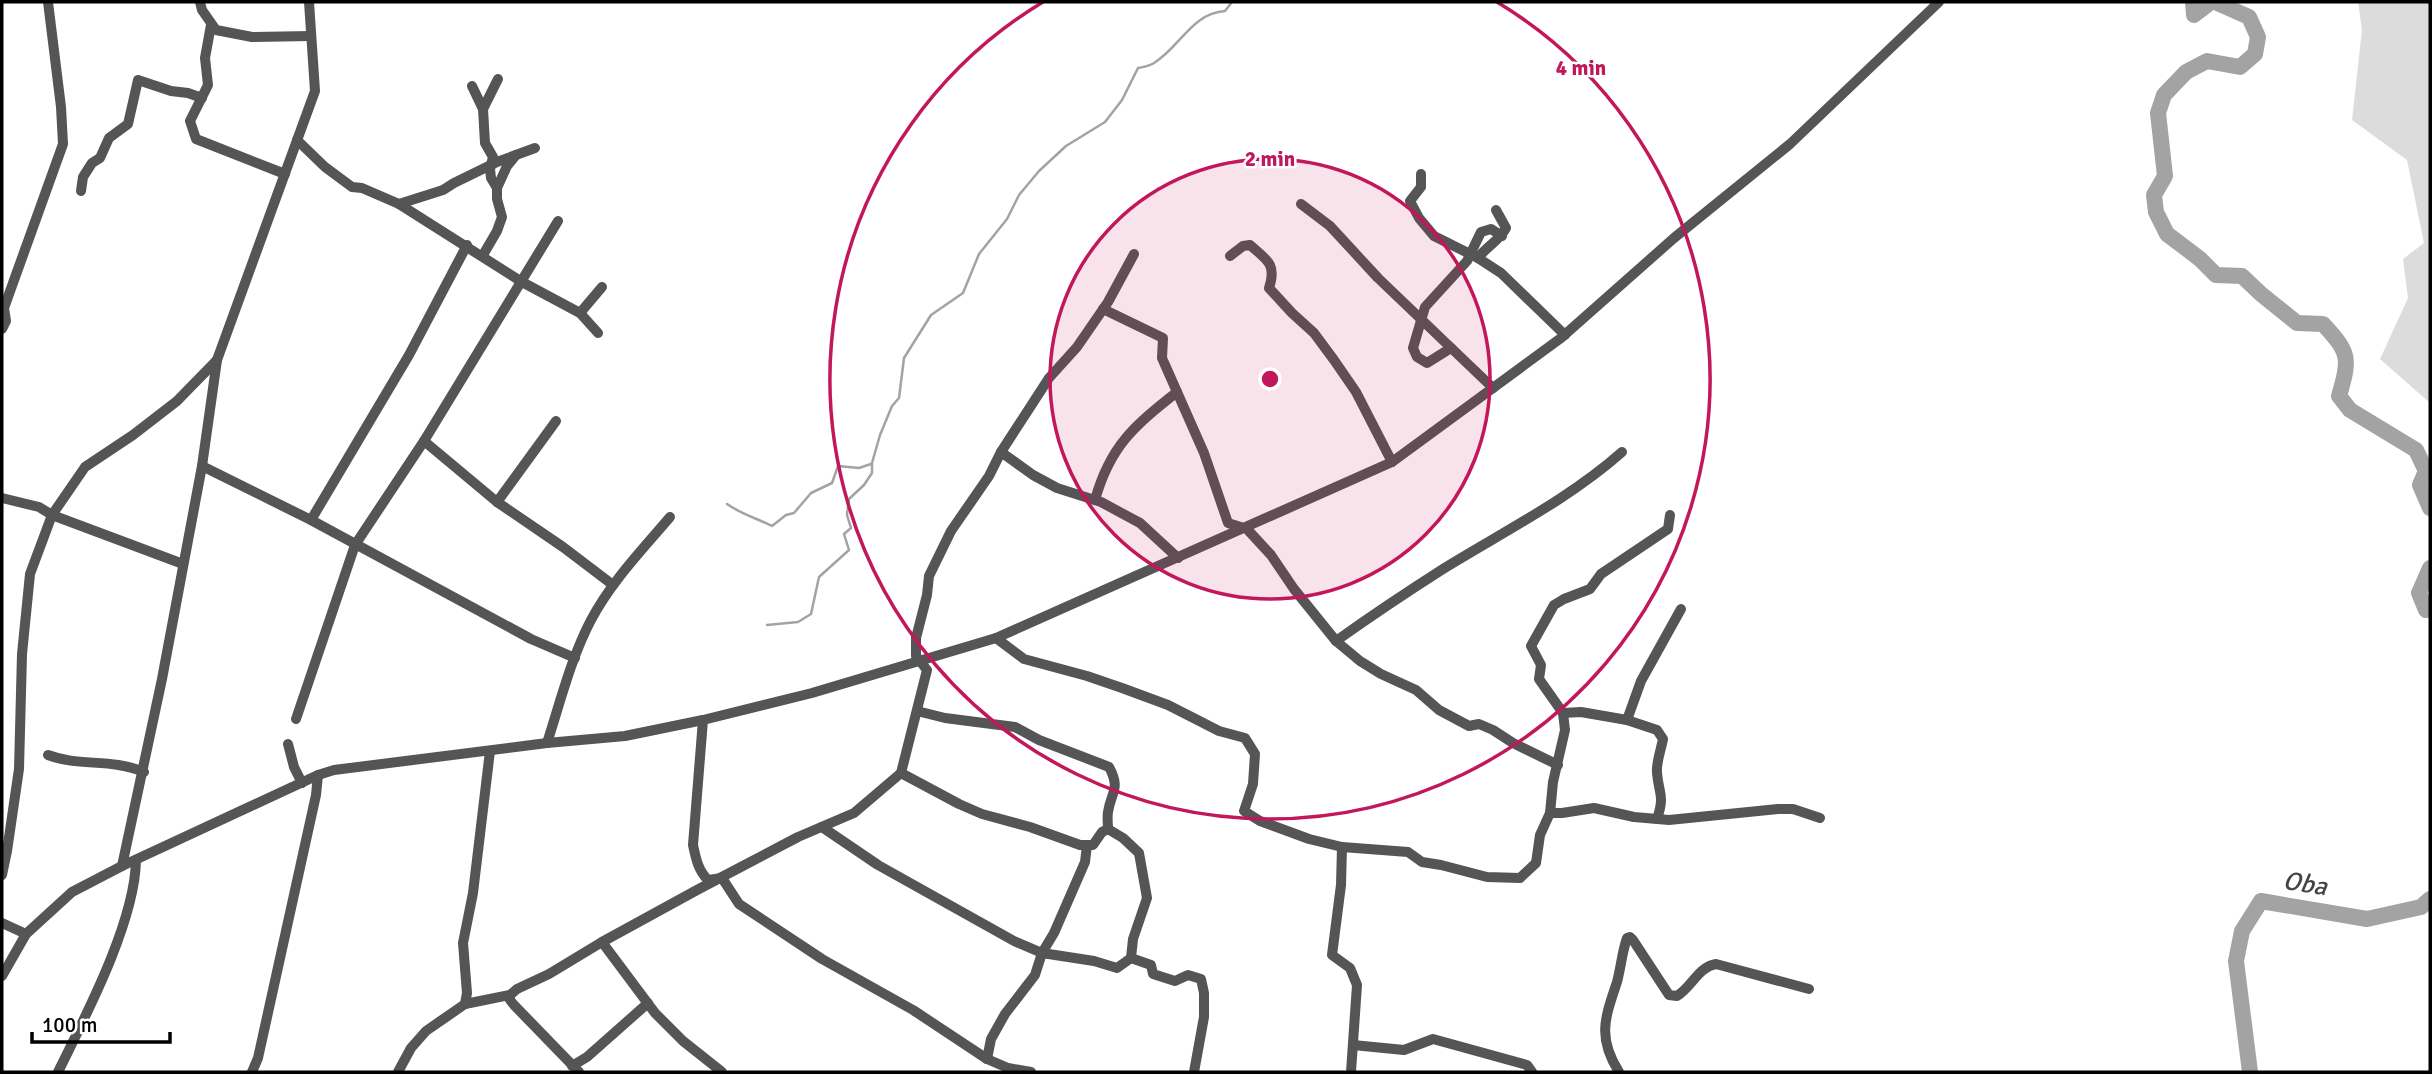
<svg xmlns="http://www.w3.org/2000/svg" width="2432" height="1074" viewBox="0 0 2432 1074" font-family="Signika,sans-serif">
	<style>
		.green { fill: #dcdcdc }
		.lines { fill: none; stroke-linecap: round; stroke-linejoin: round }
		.stream { stroke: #a3a3a3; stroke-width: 2.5 }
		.river { stroke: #a3a3a3; stroke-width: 16 }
		.minor { stroke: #555; stroke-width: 10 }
		.ring { fill: none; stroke: #c2185b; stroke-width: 3.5 }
		.labels { text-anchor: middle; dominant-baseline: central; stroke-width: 5; stroke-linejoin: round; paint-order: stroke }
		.water-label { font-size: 26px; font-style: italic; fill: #444; stroke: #fff }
		.centre { fill: #c2185b; stroke: #fff; stroke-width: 3.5 }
		.ring-label { font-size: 21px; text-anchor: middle; font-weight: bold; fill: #c2185b; stroke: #fff; stroke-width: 5; stroke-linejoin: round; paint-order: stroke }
	</style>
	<rect width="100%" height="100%" fill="#fff"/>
	<polygon class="green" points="2358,2 2430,2 2430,403 2380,359 2408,298 2403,259 2424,243 2407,160 2352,120 2362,30"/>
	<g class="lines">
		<g class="stream">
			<path d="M727,504C741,514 756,518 772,526L786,515L794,513L811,493L832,483L838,466L859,468L871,464"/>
			<path d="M767,625L798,622L811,614L819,577L849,550L844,534L851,528L847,515L849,499L864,485L872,473V463L880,435L892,406L899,398L904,358L931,315L963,293L979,254L1007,219L1019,195L1039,171L1066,146L1105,122L1122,100L1138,68C1143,67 1150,66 1154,63C1180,47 1192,13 1225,11L1232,2"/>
		</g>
		<g class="river">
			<polyline points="2193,2 2194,15 2211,2"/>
			<path d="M2215,2L2249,17L2258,37L2255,54L2240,67L2207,61L2186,72L2164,95L2158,113L2165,176L2154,195L2156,212L2167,234L2200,259L2216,275L2242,276L2261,294L2297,323L2323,324C2350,353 2350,358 2339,396L2350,410L2416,450L2426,471L2420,485L2430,508"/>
			<polyline points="2430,568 2419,593 2426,610 2430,609"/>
			<polyline points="2250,1072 2236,961 2242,931 2261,901 2367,919 2421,907 2430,899"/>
		</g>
		<g class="minor">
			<polyline points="200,2 202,10 216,30 252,37 311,36"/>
			<polyline points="211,25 205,58 208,85 190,121 196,139 285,174"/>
			<polyline points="472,86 483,109 485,143 493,157 490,169 491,178 497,188 497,199 502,217 497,231 483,255"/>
			<polyline points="483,109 498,79"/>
			<polyline points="297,140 325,167 352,187 362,188 399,204 522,282 580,313 598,333"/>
			<polyline points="1421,174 1421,187 1410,201 1419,218 1434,236 1478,258 1501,273 1565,335"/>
			<polyline points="497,188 507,166 516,155"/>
			<polyline points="81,191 83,177 92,163 100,158 109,138 128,124 138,80 171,91 188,93 202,98"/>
			<polyline points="399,204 443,190 454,183 497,162 535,148"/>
			<polyline points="1301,204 1330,226 1378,278 1493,388"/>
			<polyline points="1134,254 1108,302 1077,347 1049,378 1001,452 989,476 951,531 929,576 927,595 916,638 916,656 927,670 901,773 959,804 982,814 1030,827 1080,845 1093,845 1102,832 1108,829 1123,838 1139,853 1147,898 1133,939 1131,958 1151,965 1153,974 1175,981 1188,975 1201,979 1204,993 1204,1017 1194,1072"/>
			<path d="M1230,256L1243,246L1250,245C1267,260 1277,264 1269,288L1292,313L1314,333L1334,360L1356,392L1392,462"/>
			<path d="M1478,258C1487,246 1500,240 1506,228L1496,210"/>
			<path d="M1103,309L1163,338L1162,358L1204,453L1228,523L1247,529L1271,555L1294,589L1336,641C1371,616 1407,592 1443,569C1503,532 1569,499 1622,452"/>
			<polyline points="580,313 602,287"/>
			<polyline points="2,329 6,321 4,308 63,144 61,107 48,2"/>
			<polyline points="1451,348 1427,363 1417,357 1413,348 1425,307 1467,261 1481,232 1491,229 1502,236"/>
			<polyline points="424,441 497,502 563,547 613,585"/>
			<polyline points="1001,452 1033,475 1057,488 1101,502 1140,523 1178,558"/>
			<polyline points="202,466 311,520 531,639 575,658"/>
			<polyline points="2,498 39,507 52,515 85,467 133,435 177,401 217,360"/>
			<path d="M1095,500C1110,446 1134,426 1177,392"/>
			<polyline points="497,502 556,421"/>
			<polyline points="1670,515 1668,529 1601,574 1590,589 1564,599 1554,605 1531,646 1541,665 1539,679 1563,713 1565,730 1553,782 1550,813 1562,813 1594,808 1634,817 1669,820 1778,809 1793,809 1820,818"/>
			<polyline points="311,520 409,355 467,245"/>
			<polyline points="996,638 1024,659 1087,676 1122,688 1168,705 1219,731 1245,738 1255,754 1253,784 1244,811 1260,821 1309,839 1342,847 1408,852 1422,862 1441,865 1487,877 1520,878 1536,863 1540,835 1550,813"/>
			<polyline points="1336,641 1360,661 1381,674 1416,690 1439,710 1469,726 1479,724 1493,730 1513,743 1558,765"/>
			<path d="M917,711L945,718L1015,727L1039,740L1109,767C1121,789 1111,792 1108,812C1107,817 1108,824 1108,829"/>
			<polyline points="1563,713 1581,712 1627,720"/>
			<polyline points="296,719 355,545 424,441 558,221"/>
			<path d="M703,720L693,845C696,859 698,870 708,880L722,878L739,904L822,959L913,1010L987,1059L1008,1068L1031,1072"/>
			<path d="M547,743C560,703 571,658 591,620C611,582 642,550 670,517"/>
			<polyline points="288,744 294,767 302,783"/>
			<path d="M48,755C79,767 111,758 144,772"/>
			<path d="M1657,819C1665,795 1659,795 1657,773C1656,762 1661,750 1663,739L1657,730L1627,720L1641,681L1681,609"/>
			<polyline points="822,827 878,865 1014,941 1042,953 1094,961 1117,968 1131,958"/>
			<polyline points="1342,847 1341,885 1332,955 1350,968 1357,985 1351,1072"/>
			<polyline points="122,866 162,679 202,466 217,360 315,91 309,2"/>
			<polyline points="2,875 7,851 19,769 22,654 30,574 52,515 183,564"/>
			<polyline points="2,923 26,934"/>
			<polyline points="602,942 655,1013 683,1041 722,1072"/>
			<polyline points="2,976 26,934 72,892 122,866 318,775 334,770 547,743 625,736 703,720 812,693 996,638 1392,462 1561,338 1674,238 1790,144 1939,2"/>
			<polyline points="510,995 510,1000 514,1005 579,1072"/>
			<polyline points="465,1004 467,993 463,943 473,893 490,751"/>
			<polyline points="1353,1045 1404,1050 1433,1039 1527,1065 1532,1072"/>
			<polyline points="987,1059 991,1039 1005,1014 1035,975 1042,953 1054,933 1085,862 1087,845"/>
			<polyline points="572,1066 587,1057 648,1003"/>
			<path d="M58,1072C86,1015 135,922 136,860"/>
			<polyline points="252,1072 258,1058 316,795 318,775"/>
			<polyline points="398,1072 411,1048 426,1031 465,1004 510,995 517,989 549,974 602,942 697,890 798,837 854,813 901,773"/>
			<path d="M1619,1072C1597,1037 1605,1018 1617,982C1621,967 1622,952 1627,938L1630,937L1633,940L1669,995L1677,996C1692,987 1698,967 1716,964L1809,989"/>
		</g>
	</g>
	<circle cx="1270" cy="379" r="220" fill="#c2185b" fill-opacity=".12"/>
	<g class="ring">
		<circle cx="1270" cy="379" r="220"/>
		<path d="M1497 2A440 440 0 1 1 1043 2"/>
	</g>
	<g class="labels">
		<g class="water-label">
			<text transform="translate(2305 884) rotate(9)">Oba</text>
		</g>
	</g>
	<circle cx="1270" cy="379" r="10" class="centre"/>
	<g class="ring-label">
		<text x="1581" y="75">4 min</text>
		<text x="1270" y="166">2 min</text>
	</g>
	<rect width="2432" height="1074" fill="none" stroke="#000000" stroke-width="7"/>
	<path d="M32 1032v10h138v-10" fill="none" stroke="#000000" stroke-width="3.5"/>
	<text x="42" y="1032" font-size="21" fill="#000000" stroke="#ffffff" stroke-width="5" paint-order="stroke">100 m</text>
</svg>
